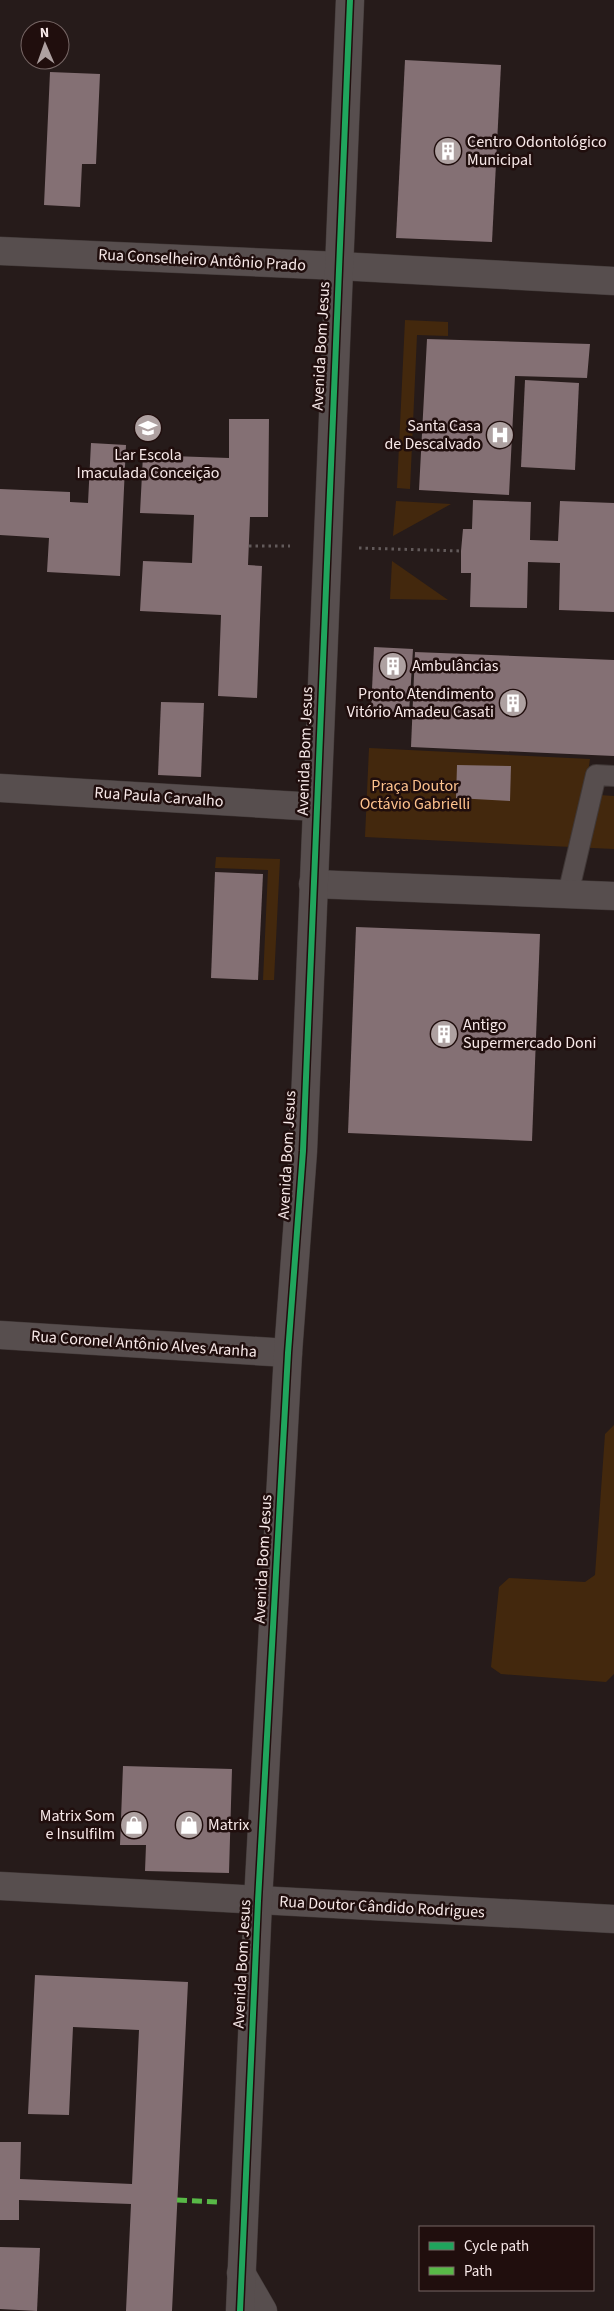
<svg xmlns="http://www.w3.org/2000/svg" width="614" height="2311" viewBox="0 0 614 2311" font-family="'Source Sans 3',sans-serif">
	<style>
		.green { fill: #43280d }
		.building { fill: #847074 }
		.lines { fill: none; stroke-linecap: round; stroke-linejoin: round }
		.service-casing { stroke: #403837; stroke-width: 22 }
		.minor-casing { stroke: #403837; stroke-width: 29 }
		.tertiary-casing { stroke: #403837; stroke-width: 29 }
		.path { stroke: #625a5a; stroke-width: 3; stroke-dasharray: 2.5 4; stroke-linecap: butt }
		.service { stroke: #574e4e; stroke-width: 20 }
		.minor { stroke: #574e4e; stroke-width: 28 }
		.tertiary { stroke: #574e4e; stroke-width: 28 }
		.quiet { stroke: #58b947; stroke-width: 5; stroke-dasharray: 10 5; stroke-linecap: butt }
		.cycleway-casing { stroke: #200e0d; stroke-width: 9 }
		.cycleway { stroke: #20a55d; stroke-width: 6 }
		.labels { text-anchor: middle; dominant-baseline: central; stroke-width: 5; stroke-linejoin: round; paint-order: stroke }
		.poi-label { font-size: 16px; fill: #f8e9e9; stroke: #200e0d; text-anchor: start }
		.street-label { font-size: 16px; fill: #f8e9e9; stroke: #200e0d }
		.park-label { font-size: 16px; fill: #ffc38e; stroke: #200e0d }
	</style>
	<rect width="100%" height="100%" fill="#261b1a"/>
	<g class="green">
		<polygon points="405,320 448,322 448,336 417,335 410,489 397,488"/>
		<polygon points="396,501 451,504 393,536"/>
		<polygon points="392,561 448,600 390,599"/>
		<polygon points="369,748 590,759 585,794 614,796 614,849 365,837"/>
		<polygon points="216,857 280,859 274,980 263,980 268,870 215,868"/>
		<polygon points="614,1425 614,1674 606,1682 501,1674 491,1667 499,1587 509,1578 585,1582 595,1575 605,1434"/>
	</g>
	<g class="building">
		<polygon points="405,60 501,65 492,242 396,238"/>
		<polygon points="50,72 100,74 96,164 82,164 80,207 44,205"/>
		<polygon points="427,339 590,344 587,378 515,376 509,495 419,490"/>
		<polygon points="525,380 579,383 575,470 521,467"/>
		<polygon points="229,419 269,419 268,517 250,517 248,565 262,566 257,698 218,696 221,615 140,611 143,561 192,563 194,515 140,513 143,455 229,458"/>
		<polygon points="91,443 126,445 120,576 47,572 49,538 0,535 0,489 70,492 70,502 88,503"/>
		<polygon points="473,500 531,502 530,540 558,541 560,501 614,503 614,612 559,610 560,563 528,562 527,608 470,607 471,573 461,573 461,551 463,529 472,529"/>
		<polygon points="374,647 413,649 409,713 371,710"/>
		<polygon points="415,652 614,660 614,756 411,747"/>
		<polygon points="161,702 204,703 201,777 158,775"/>
		<polygon points="457,765 511,766 510,801 456,798"/>
		<polygon points="215,872 263,874 258,980 211,978"/>
		<polygon points="356,927 540,934 532,1141 348,1133"/>
		<polygon points="123,1766 232,1769 229,1873 145,1871 146,1845 120,1845"/>
		<polygon points="35,1975 188,1982 172,2311 126,2311 131,2204 19,2200 19,2220 0,2220 0,2142 21,2142 20,2179 132,2184 139,2030 73,2027 69,2115 28,2114"/>
		<polygon points="0,2247 40,2248 37,2311 0,2309"/>
	</g>
	<g class="lines">
		<g class="service-casing">
			<polyline id="service" points="568,894 596,775 614,776"/>
		</g>
		<g class="minor-casing">
			<g id="minor">
				<polyline points="0,251 339,266 614,281"/>
				<polyline points="0,788 317,807"/>
				<polyline points="313,884 614,896"/>
				<polyline points="0,1335 288,1353"/>
				<polyline points="0,1886 614,1919"/>
				<polyline points="241,2273 263,2311"/>
			</g>
		</g>
		<g class="tertiary-casing">
			<polyline id="tertiary" points="240,2311 258,1901 288,1353 303,1151 350,0"/>
		</g>
		<g class="path">
			<polyline points="249,546 290,546"/>
			<polyline points="359,548 461,551"/>
		</g>
		<use href="#service" class="service"/>
		<use href="#minor" class="minor"/>
		<use href="#tertiary" class="tertiary"/>
		<polyline class="quiet" points="177,2200 217,2202"/>
		<g class="cycleway-casing">
			<polyline id="cycleway" points="240,2311 258,1901 288,1353 303,1151 350,0"/>
		</g>
		<use href="#cycleway" class="cycleway"/>
	</g>
	<defs>
		<g id="building-disc" transform="scale(1.4375)"><circle r="9.5" fill="#aea1a1" stroke="#200e0d"/><path d="M-4-6H4V6H1V3H-1V6H-4ZM-2.5-4.3h1.7v1.8h-1.7ZM.8-4.3h1.7v1.8H.8ZM-2.5-1h1.7V.8h-1.7ZM.8-1h1.7V.8H.8Z" fill="#fff"/></g>
		<g id="school-disc" transform="scale(1.4375)"><circle r="9.5" fill="#aea1a1" stroke="#200e0d"/><path d="M0-5L7-2L0 1L-7-2ZM-4 1L0 2.5L4 1V4Q0 6-4 4Z" fill="#fff"/></g>
		<g id="hospital-disc" transform="scale(1.4375)"><circle r="9.5" fill="#aea1a1" stroke="#200e0d"/><path d="M-5-5h3v3.5h4V-5h3V5h-3V1.5h-4V5h-3Z" fill="#fff"/></g>
		<g id="shop-disc" transform="scale(1.4375)"><circle r="9.5" fill="#aea1a1" stroke="#200e0d"/><path d="M-5-2.5h2.3a2.7 3.5 0 0 1 5.4 0H5L5.5 6h-11ZM-1.5-2.5h3a1.5 2.3 0 0 0-3 0Z" fill="#fff"/></g>
	</defs>
	<g fill-rule="evenodd">
		<use href="#building-disc" x="448" y="151"/>
		<use href="#school-disc" x="148" y="428"/>
		<use href="#hospital-disc" x="500" y="435"/>
		<use href="#building-disc" x="393" y="666"/>
		<use href="#building-disc" x="513" y="703"/>
		<use href="#building-disc" x="444" y="1034"/>
		<use href="#shop-disc" x="134" y="1825"/>
		<use href="#shop-disc" x="189" y="1825"/>
	</g>
	<g class="labels">
		<g class="poi-label">
			<text x="467" y="142">Centro Odontológico<tspan x="467" dy="18">Municipal</tspan></text>
			<text x="481" y="426" text-anchor="end">Santa Casa<tspan x="481" dy="18">de Descalvado</tspan></text>
			<text x="148" y="455" text-anchor="middle">Lar Escola<tspan x="148" dy="18">Imaculada Conceição</tspan></text>
			<text x="412" y="666">Ambulâncias</text>
			<text x="494" y="694" text-anchor="end">Pronto Atendimento<tspan x="494" dy="18">Vitório Amadeu Casati</tspan></text>
			<text x="463" y="1025">Antigo<tspan x="463" dy="18">Supermercado Doni</tspan></text>
			<text x="115" y="1816" text-anchor="end">Matrix Som<tspan x="115" dy="18">e Insulfilm</tspan></text>
			<text x="208" y="1825">Matrix</text>
		</g>
		<g class="street-label">
			<text transform="translate(202 260) rotate(3)">Rua Conselheiro Antônio Prado</text>
			<text transform="translate(321 346) rotate(-87)">Avenida Bom Jesus</text>
			<text transform="translate(305 751) rotate(-88)">Avenida Bom Jesus</text>
			<text transform="translate(159 797) rotate(4)">Rua Paula Carvalho</text>
			<text transform="translate(287 1155) rotate(-87)">Avenida Bom Jesus</text>
			<text transform="translate(144 1344) rotate(4)">Rua Coronel Antônio Alves Aranha</text>
			<text transform="translate(263 1559) rotate(-87)">Avenida Bom Jesus</text>
			<text transform="translate(382 1907) rotate(3)">Rua Doutor Cândido Rodrigues</text>
			<text transform="translate(242 1964) rotate(-87)">Avenida Bom Jesus</text>
		</g>
		<g class="park-label">
			<text x="415" y="786">Praça Doutor<tspan x="415" dy="18">Octávio Gabrielli</tspan></text>
		</g>
	</g>
	<rect x="419" y="2226" width="175" height="65" fill="#200e0d" stroke="#766665"/>
	<rect x="429" y="2242" width="25" height="8" fill="#20a55d" stroke="#766665"/>
	<text x="464" y="2251" font-size="15" fill="#f8e9e9">Cycle path</text>
	<rect x="429" y="2267" width="25" height="8" fill="#58b947" stroke="#766665"/>
	<text x="464" y="2276" font-size="15" fill="#f8e9e9">Path</text>
	<g transform="translate(45 45) rotate(358)"><circle r="24" fill="#200e0d" stroke="#766665"/>
	<path d="M0-4L9 19L0 12L-9 19Z" fill="#aea1a1"/>
	<text y="-8" font-size="14" font-weight="bold" text-anchor="middle" fill="#f8e9e9">N</text>
	</g>
</svg>
